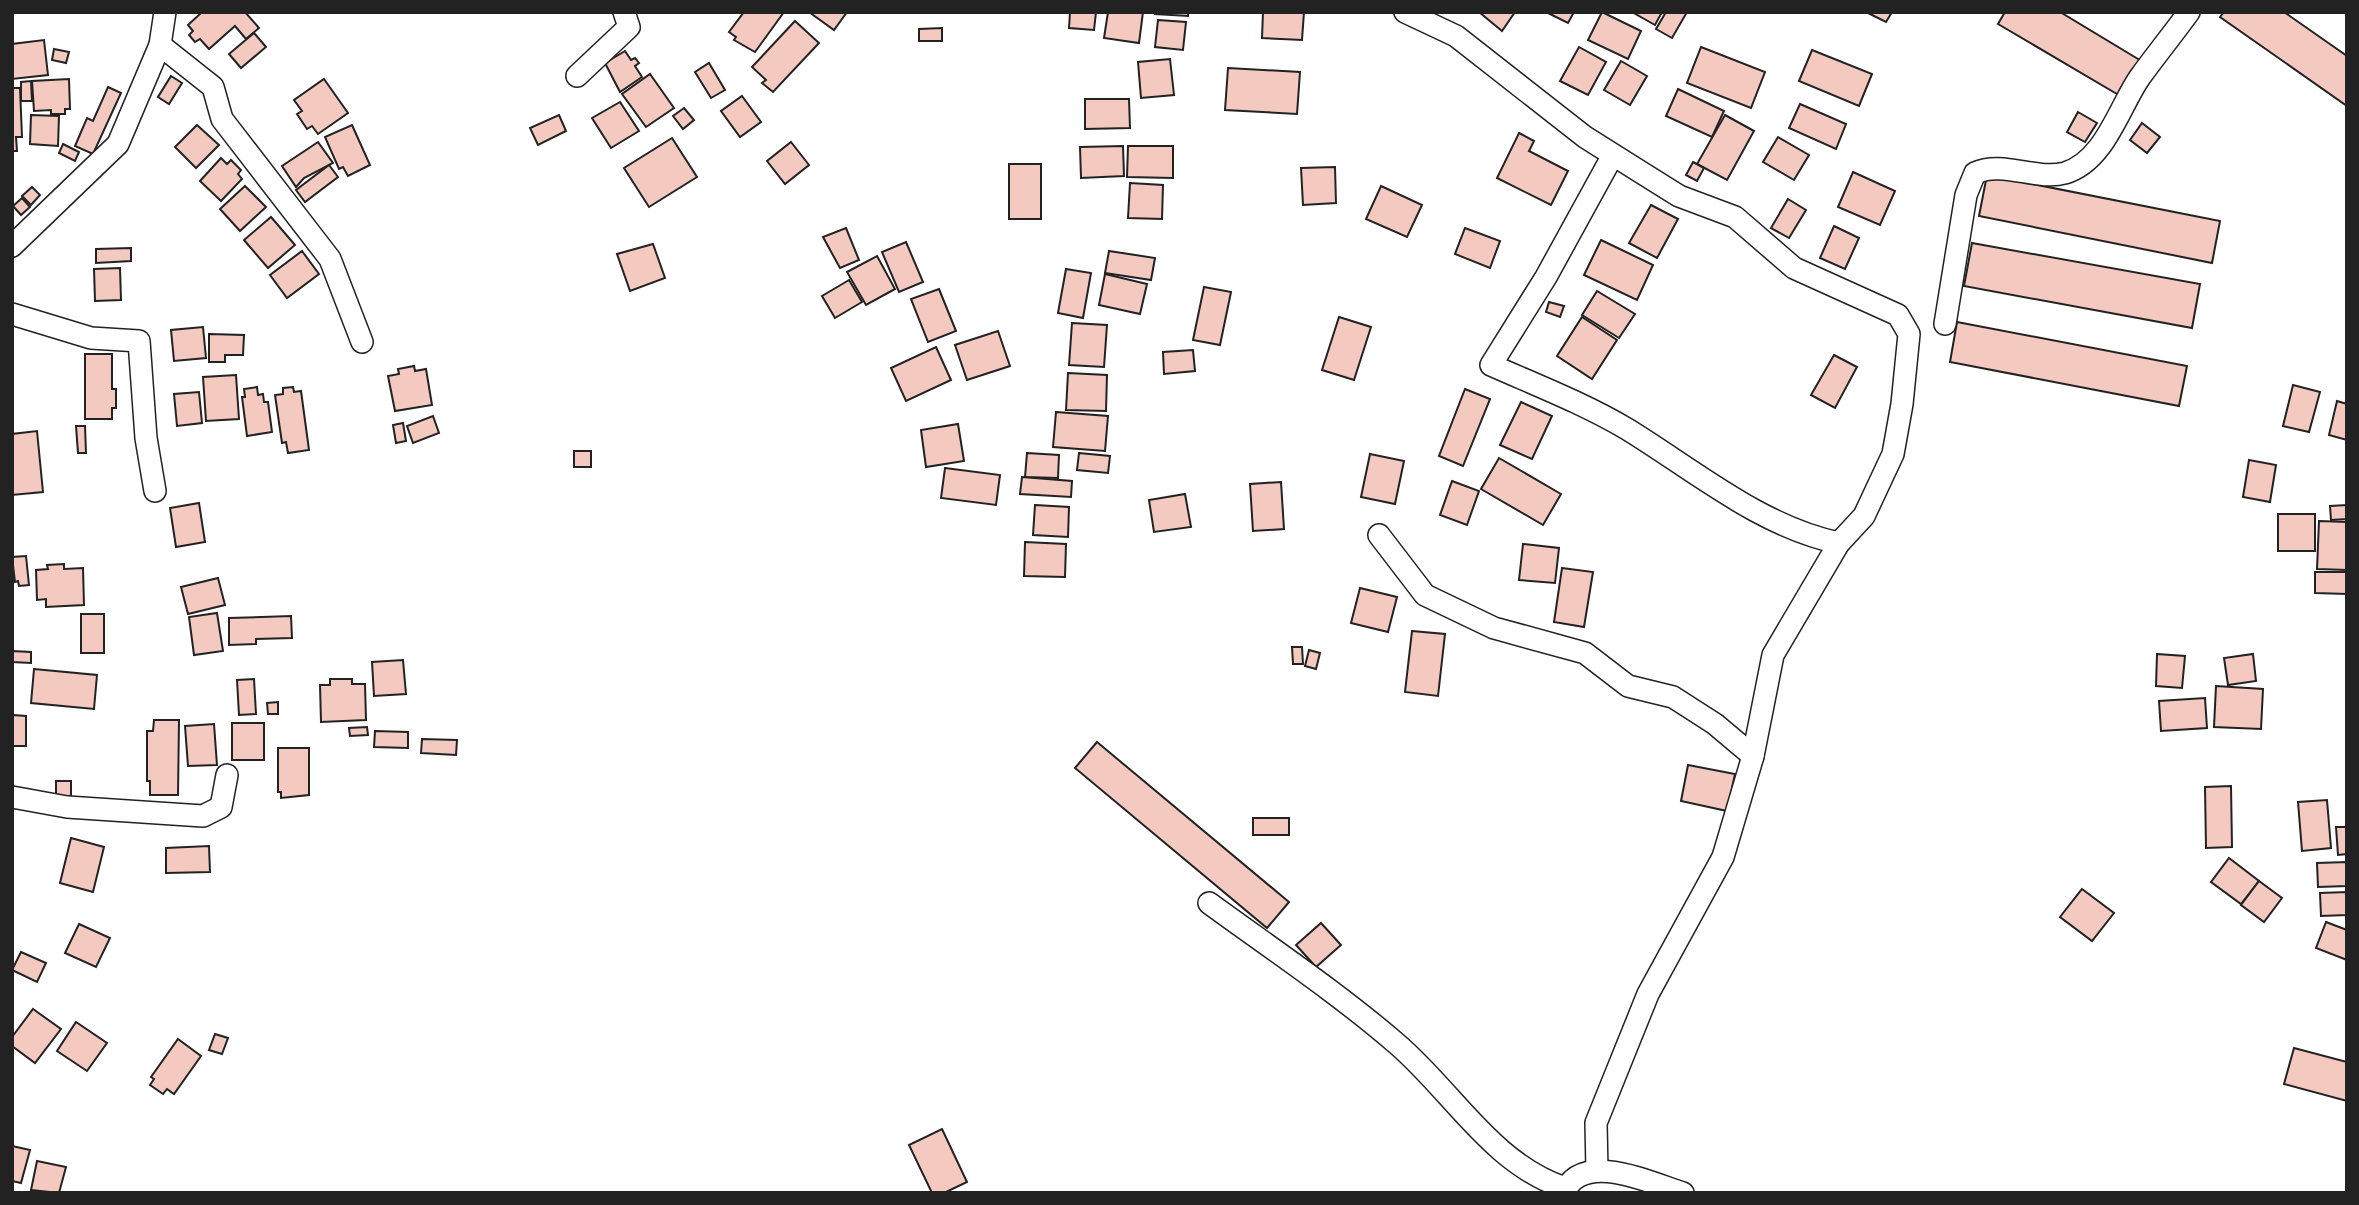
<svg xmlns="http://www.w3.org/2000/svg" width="2359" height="1205" viewBox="0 0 2359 1205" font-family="Signika,sans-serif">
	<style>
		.building { fill: #f3c9c0; stroke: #222; stroke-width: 2 }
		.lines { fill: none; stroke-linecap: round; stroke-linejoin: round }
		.minor-casing { stroke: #222; stroke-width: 24 }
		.minor { stroke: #fff; stroke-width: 21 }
	</style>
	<rect width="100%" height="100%" fill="#fff"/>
	<g class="building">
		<polygon points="202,12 245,12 259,28 246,39 235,26 209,49 200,39 195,42 189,35 193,31 188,25"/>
		<polygon points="744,12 784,12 755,52 734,40 736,37 729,32"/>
		<polygon points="809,12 847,12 834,30"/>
		<polygon points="1070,12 1096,12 1094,30 1069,28"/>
		<polygon points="1108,12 1143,12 1139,43 1104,38"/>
		<polygon points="1155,12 1188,12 1188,16 1155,14"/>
		<polygon points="1263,12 1304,12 1302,40 1262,38"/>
		<polygon points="1479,12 1515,12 1502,31"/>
		<polygon points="1546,12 1574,12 1568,23"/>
		<polygon points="1602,12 1641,31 1628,59 1588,40"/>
		<polygon points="1632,12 1662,12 1655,25"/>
		<polygon points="1666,12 1687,12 1672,38 1656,29"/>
		<polygon points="1866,12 1892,12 1886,22"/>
		<polygon points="2005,12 2060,12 2143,62 2122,97 1998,24"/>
		<polygon points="2224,12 2284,12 2347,56 2347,106 2220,17"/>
		<polygon points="1158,20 1186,22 1183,50 1155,47"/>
		<polygon points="795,21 819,43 773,92 762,83 766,80 752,67"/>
		<polygon points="942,28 942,41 919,41 919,29"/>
		<polygon points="254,33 266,47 241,68 229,54"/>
		<polygon points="44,40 48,75 12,79 12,44"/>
		<polygon points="1579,47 1606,62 1588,95 1560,81"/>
		<polygon points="1701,47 1765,72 1751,108 1687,83"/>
		<polygon points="54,49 69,52 66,63 52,60"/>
		<polygon points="1812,50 1872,74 1859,106 1799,81"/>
		<polygon points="625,51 631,60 635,58 639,63 635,66 642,77 620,92 605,63"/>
		<polygon points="1170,59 1174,95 1141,98 1138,62"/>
		<polygon points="1621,61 1647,76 1630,105 1604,90"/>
		<polygon points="709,63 725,90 711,98 695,72"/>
		<polygon points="1228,68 1300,72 1297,114 1225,110"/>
		<polygon points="650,74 674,108 646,127 622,94"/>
		<polygon points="171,76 182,83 169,104 158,97"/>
		<polygon points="69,79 70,109 65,109 65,114 51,114 51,110 34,111 32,81"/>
		<polygon points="324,79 348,113 318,134 312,126 307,129 297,114 302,111 294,100"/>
		<polygon points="31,81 32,101 21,101 21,82"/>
		<polygon points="108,87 121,93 93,154 75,146 87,118 93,121"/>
		<polygon points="12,88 20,88 22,137 16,137 17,151 12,151"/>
		<polygon points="1678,89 1724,111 1712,137 1666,116"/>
		<polygon points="742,96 761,122 740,137 721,111"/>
		<polygon points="1085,99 1129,99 1130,128 1085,129"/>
		<polygon points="620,102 639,131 611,148 592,118"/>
		<polygon points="1800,104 1846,124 1836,149 1789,128"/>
		<polygon points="684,108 694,120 683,129 673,116"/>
		<polygon points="2078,112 2097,123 2085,142 2067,132"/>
		<polygon points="31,115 59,116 58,146 30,144"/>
		<polygon points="559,115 566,131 538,145 530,128"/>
		<polygon points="1725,115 1754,131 1727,180 1697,164"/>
		<polygon points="2142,123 2160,137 2147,153 2130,140"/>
		<polygon points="197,125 219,145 196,168 175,147"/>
		<polygon points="352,125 370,165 348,176 343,167 339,169 325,137"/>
		<polygon points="1519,133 1534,141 1529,151 1568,171 1551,205 1497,178"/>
		<polygon points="1778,137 1809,155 1794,180 1763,162"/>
		<polygon points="672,138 697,177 649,207 624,168"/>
		<polygon points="318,142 333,163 304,178 296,187 282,166"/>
		<polygon points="791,142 809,165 785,184 767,161"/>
		<polygon points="63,144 79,152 75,161 59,153"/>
		<polygon points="1123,146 1124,176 1081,178 1080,147"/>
		<polygon points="1128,146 1173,146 1173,178 1127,177"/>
		<polygon points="221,158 227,164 231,160 241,170 238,174 242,179 221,201 200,181"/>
		<polygon points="1693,162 1704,168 1697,181 1686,175"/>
		<rect x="1009" y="164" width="32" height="55"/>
		<polygon points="329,165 338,177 305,202 296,190"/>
		<polygon points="1335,167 1336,203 1303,205 1301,168"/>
		<polygon points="1853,172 1895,191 1880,225 1838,207"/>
		<polygon points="1987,175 2220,221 2212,263 1979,216"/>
		<polygon points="1130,183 1163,185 1162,219 1128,218"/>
		<polygon points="245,186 266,207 240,231 220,209"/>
		<polygon points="1381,186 1422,205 1407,237 1366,219"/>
		<polygon points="32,187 40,195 31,205 22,196"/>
		<polygon points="22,198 30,207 21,215 13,206"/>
		<polygon points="1788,199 1806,210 1789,238 1771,228"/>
		<polygon points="1651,205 1678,219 1657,258 1629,243"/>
		<polygon points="271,217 295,245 268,268 244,240"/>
		<polygon points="1834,226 1859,238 1845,269 1820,258"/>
		<polygon points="846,228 859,260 840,268 823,237"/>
		<polygon points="1465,228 1500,241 1490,268 1455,254"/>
		<polygon points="1601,240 1653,265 1637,300 1584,275"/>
		<polygon points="906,242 923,282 899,292 882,252"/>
		<polygon points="1972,243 2200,284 2192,328 1964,286"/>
		<polygon points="653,244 665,278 630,291 617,254"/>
		<polygon points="131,248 131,261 96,263 96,249"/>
		<polygon points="302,251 319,274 287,298 270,275"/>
		<polygon points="1109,251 1155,258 1151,280 1105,273"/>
		<polygon points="877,256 895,289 866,305 847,272"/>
		<polygon points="120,268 121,300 95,301 94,269"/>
		<polygon points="1066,269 1091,273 1083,318 1058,313"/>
		<polygon points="1105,274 1147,284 1140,314 1099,305"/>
		<polygon points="849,280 862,302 835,318 822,296"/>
		<polygon points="1204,287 1231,292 1220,345 1193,340"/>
		<polygon points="939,289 956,331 928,342 911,299"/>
		<polygon points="1597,291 1635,314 1619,338 1582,315"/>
		<polygon points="1549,302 1564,306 1560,317 1546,312"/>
		<polygon points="1339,317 1371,327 1354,380 1322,370"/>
		<polygon points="1582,317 1617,340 1592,379 1557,356"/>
		<polygon points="1957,322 2187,366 2179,406 1950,362"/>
		<polygon points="1072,323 1107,325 1104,367 1069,365"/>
		<polygon points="203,327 206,358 174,361 171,330"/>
		<polygon points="998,331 1010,366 967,380 955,345"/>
		<polygon points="209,334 244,335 243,355 225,355 225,362 209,362"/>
		<polygon points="936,347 951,380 906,401 891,368"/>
		<polygon points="1193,350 1195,371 1164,374 1163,352"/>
		<polygon points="85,354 112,354 112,389 116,389 116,408 112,408 112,419 85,419"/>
		<polygon points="1834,355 1857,367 1835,408 1811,395"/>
		<polygon points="414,366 415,371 426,369 432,405 395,411 388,376 399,374 398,369"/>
		<polygon points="1068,373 1107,375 1106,411 1066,410"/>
		<polygon points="236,375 239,419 206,421 203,377"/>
		<polygon points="2293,385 2320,392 2309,432 2283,426"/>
		<polygon points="257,387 258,395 263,394 264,402 268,402 272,432 247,436 242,397 245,397 244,389"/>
		<polygon points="293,387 294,392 301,391 309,450 288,453 286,442 282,443 275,395 283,394 283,388"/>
		<polygon points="1465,389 1490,399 1463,466 1439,456"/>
		<polygon points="199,392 202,423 177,426 174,394"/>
		<polygon points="2337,401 2347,404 2347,440 2329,435"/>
		<polygon points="1521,402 1552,416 1532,459 1500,445"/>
		<polygon points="1056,412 1108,416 1105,451 1053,447"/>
		<polygon points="433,416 439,433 413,443 407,426"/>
		<polygon points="403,423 406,441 396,443 393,425"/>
		<polygon points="958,424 964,461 926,467 921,430"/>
		<polygon points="76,426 85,426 86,453 78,453"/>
		<polygon points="37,431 43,492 12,495 12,434"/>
		<rect x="574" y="451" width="17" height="16"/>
		<polygon points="1027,453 1059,455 1058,478 1025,477"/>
		<polygon points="1079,453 1110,456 1108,473 1077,470"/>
		<polygon points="1370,454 1404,461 1395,504 1361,497"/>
		<polygon points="1499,458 1561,494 1543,525 1481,489"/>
		<polygon points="2249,460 2276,465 2270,502 2243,497"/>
		<polygon points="945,468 1000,475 996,505 941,498"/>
		<polygon points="1022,477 1072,481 1071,497 1020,494"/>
		<polygon points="1452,481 1479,491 1467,525 1440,515"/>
		<polygon points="1281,482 1284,529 1253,531 1250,484"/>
		<polygon points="1185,494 1191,527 1154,532 1149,500"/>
		<polygon points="199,503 205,542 176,547 170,508"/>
		<polygon points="1035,505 1069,507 1068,537 1033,535"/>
		<polygon points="2347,505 2347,519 2331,520 2330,506"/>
		<rect x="2278" y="514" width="37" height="37"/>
		<polygon points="2319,521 2347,522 2347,570 2317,569"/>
		<polygon points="1025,542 1066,544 1065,577 1024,576"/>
		<polygon points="1523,544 1559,548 1555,583 1519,580"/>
		<polygon points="26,556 29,585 19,586 18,581 15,582 12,557"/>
		<polygon points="64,564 64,569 83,568 84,605 46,607 46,599 37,600 36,570 48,569 47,565"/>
		<polygon points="1562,568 1593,572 1584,627 1554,622"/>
		<polygon points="2315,572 2347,572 2347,594 2315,593"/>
		<polygon points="218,578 225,605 188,614 181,587"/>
		<polygon points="1360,588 1397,597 1388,632 1351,623"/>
		<polygon points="217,613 223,651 194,655 189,617"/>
		<rect x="81" y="614" width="23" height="39"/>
		<polygon points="291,616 292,638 256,639 256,644 229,645 229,618"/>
		<polygon points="1412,631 1445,634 1438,696 1405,692"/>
		<polygon points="1292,647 1302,647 1303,664 1293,664"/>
		<polygon points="1309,650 1320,653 1316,669 1305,666"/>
		<polygon points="12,651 31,652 31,663 12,662"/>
		<polygon points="2157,654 2185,656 2182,688 2156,686"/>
		<polygon points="2253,654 2256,681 2228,685 2224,658"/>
		<polygon points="403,660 406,694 374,696 372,662"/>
		<polygon points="34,669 97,675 94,709 31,703"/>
		<polygon points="254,679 256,714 239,715 237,680"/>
		<polygon points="330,679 352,679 352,684 365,684 366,720 321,722 320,685 330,685"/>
		<polygon points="2216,686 2263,689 2261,729 2214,727"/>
		<polygon points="2205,698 2207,728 2161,731 2159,701"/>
		<polygon points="278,702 278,714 268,714 267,703"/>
		<polygon points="13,715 26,716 26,746 12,746"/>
		<polygon points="154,720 179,720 178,795 150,795 150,781 147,781 147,731 153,731"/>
		<rect x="232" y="723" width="32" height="37"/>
		<polygon points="214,724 217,765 188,766 185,726"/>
		<polygon points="367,727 368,735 350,736 349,728"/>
		<polygon points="375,731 408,732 408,748 374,747"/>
		<polygon points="422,739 457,740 456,755 421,753"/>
		<polygon points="1097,742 1289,902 1267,928 1075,768"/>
		<polygon points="278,748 309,748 309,795 281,798 281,792 278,792"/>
		<polygon points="1688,765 1735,774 1727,811 1681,801"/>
		<rect x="56" y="781" width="15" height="16"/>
		<polygon points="2231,786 2232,847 2206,848 2205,787"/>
		<polygon points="2327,800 2331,848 2302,851 2298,802"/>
		<rect x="1253" y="818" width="36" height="17"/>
		<polygon points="2336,827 2347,827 2347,854 2338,855"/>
		<polygon points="71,838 104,847 93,892 60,883"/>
		<polygon points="209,846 210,872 166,873 166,848"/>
		<polygon points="2229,858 2259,881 2241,904 2211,882"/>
		<polygon points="2347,862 2347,886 2318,887 2317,863"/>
		<polygon points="2259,881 2282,898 2264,922 2241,905"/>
		<polygon points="2082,889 2114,913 2092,941 2060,917"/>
		<polygon points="2347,892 2347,915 2321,916 2320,893"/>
		<polygon points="2326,922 2347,930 2347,960 2316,948"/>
		<polygon points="1321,923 1341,945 1316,967 1296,945"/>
		<polygon points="79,924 110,938 96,967 65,953"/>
		<polygon points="21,952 46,963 37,982 12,970"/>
		<polygon points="33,1009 61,1029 35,1063 12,1046 12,1037"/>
		<polygon points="76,1022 107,1043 87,1071 57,1051"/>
		<polygon points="215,1034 228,1038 222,1054 209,1050"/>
		<polygon points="178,1039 201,1056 174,1094 167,1089 163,1094 150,1085 154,1079 151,1077"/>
		<polygon points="2294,1048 2347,1062 2347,1101 2284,1084"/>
		<polygon points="942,1129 967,1182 944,1193 932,1193 909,1145"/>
		<polygon points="12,1146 30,1150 21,1183 12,1181"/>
		<polygon points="37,1161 66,1167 59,1193 31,1190"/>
	</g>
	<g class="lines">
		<g class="minor-casing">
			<g id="minor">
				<polyline points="1405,12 1456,36 1585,137 1639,171 1679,196 1735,217 1794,268 1898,315 1909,334 1902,404 1893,454 1864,516 1839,543 1773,655 1753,756 1723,857 1648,994 1596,1123 1597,1171"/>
				<polyline points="160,45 213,87 222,119 330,259 362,342"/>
				<polyline points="577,76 629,27 624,12"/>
				<path d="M1613,155L1546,277L1491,365C1536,385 1585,404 1627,429C1694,470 1761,527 1839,543"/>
				<polyline points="12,246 118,144 160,45 165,12"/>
				<polyline points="12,314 91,338 139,341 146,438 155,491"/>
				<path d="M1945,324L1966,195L1975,173C2003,160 2036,181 2065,173C2105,161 2119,107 2140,77C2156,55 2173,34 2189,12"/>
				<polyline points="1379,535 1425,595 1494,628 1585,653 1628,686 1673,697 1715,724 1753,756"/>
				<polyline points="12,797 67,807 203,816 221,807 227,775"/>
				<path d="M1209,903C1272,949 1338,993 1397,1044C1453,1092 1492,1164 1565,1188"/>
				<path d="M1564,1193C1582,1149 1653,1184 1683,1193"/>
			</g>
		</g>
		<use href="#minor" class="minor"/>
	</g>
	<rect width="2359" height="1205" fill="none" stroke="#222222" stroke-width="28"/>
</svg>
